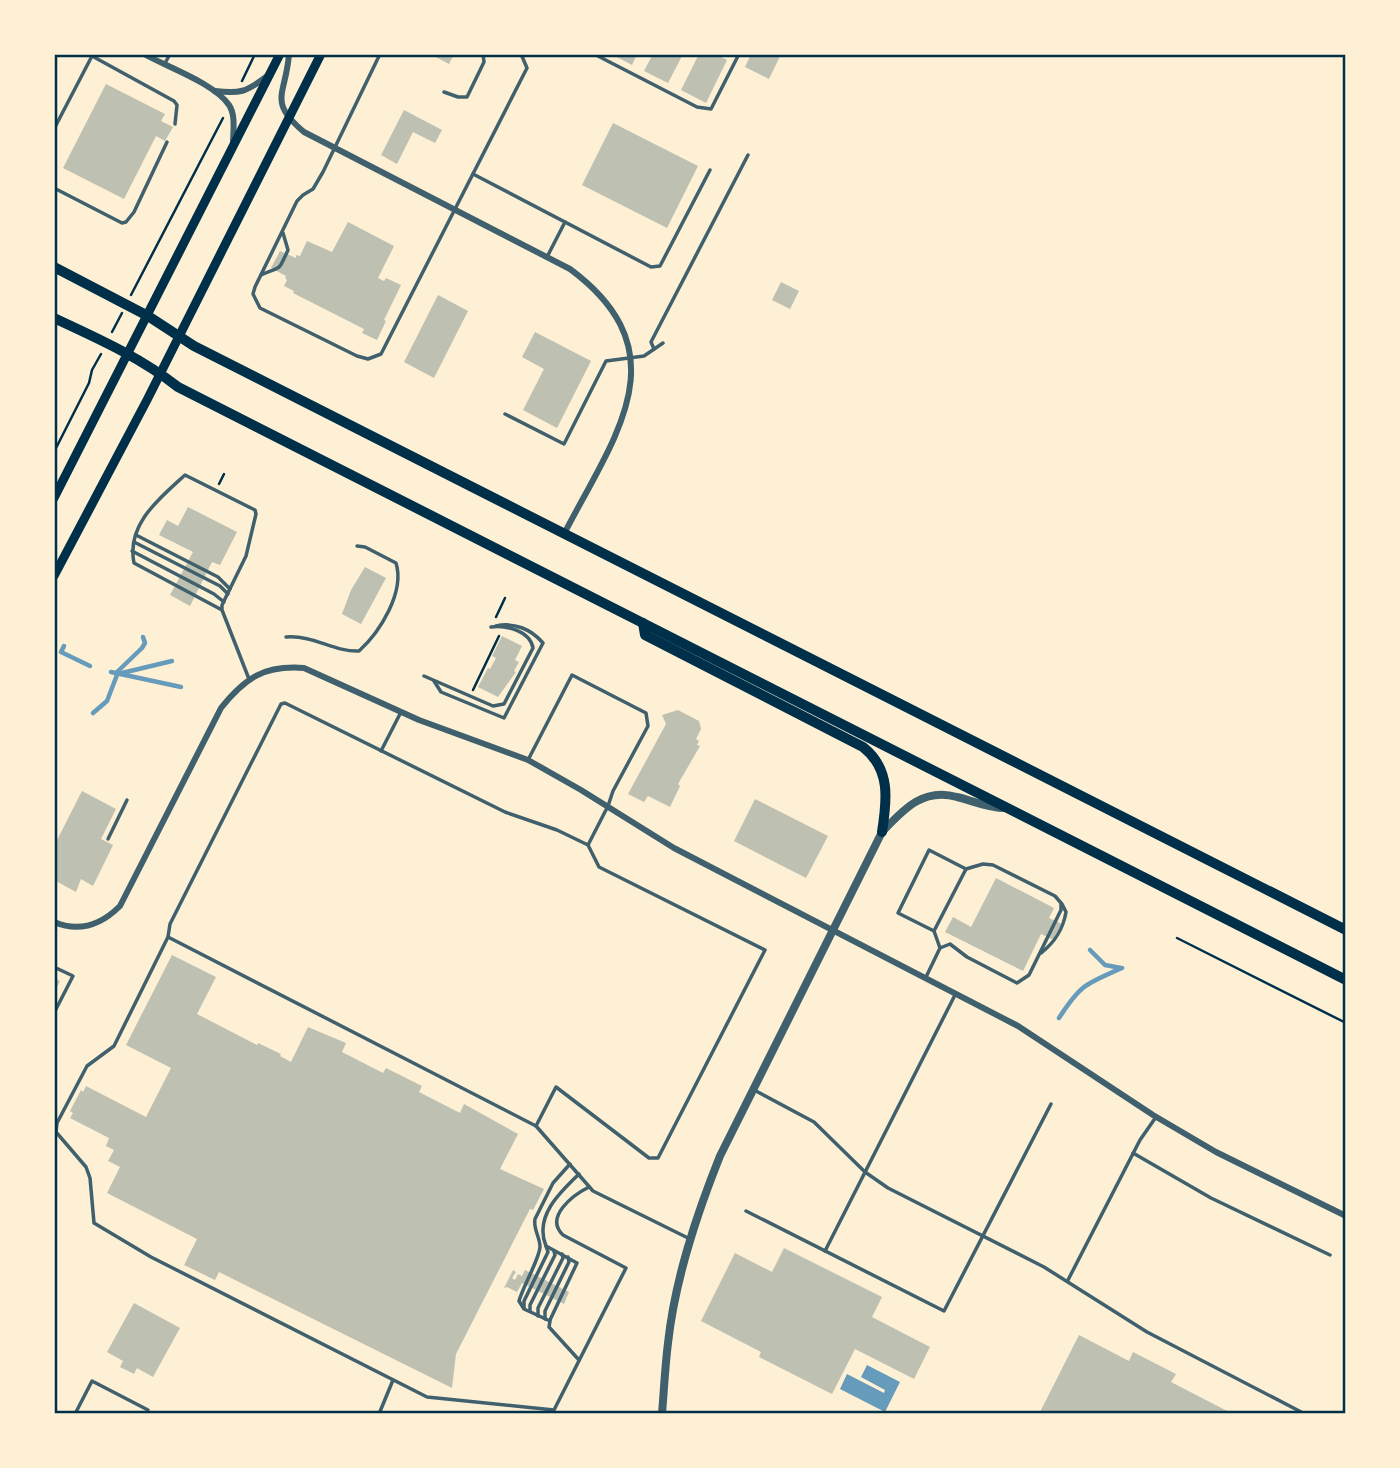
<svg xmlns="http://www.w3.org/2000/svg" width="1400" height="1468" viewBox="0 0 1400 1468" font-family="'DM Sans',sans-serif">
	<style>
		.water { fill: #669bbc }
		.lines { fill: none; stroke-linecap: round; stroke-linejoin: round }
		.stream { stroke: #669bbc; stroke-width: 4.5 }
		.building { fill: #bec0b2 }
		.path { stroke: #003049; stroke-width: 2.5 }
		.service { stroke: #3f606c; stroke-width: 3.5 }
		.minor { stroke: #3f606c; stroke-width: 6 }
		.tertiary { stroke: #3f606c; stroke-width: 8 }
		.secondary { stroke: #003049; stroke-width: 9 }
		.primary { stroke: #003049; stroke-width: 10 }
		.neatline { fill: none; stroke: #003049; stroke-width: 2.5 }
	</style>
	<rect width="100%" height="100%" fill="#fdf0d5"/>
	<polygon class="water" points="867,1365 900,1382 885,1412 840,1389 847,1374 884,1393 885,1390 861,1377"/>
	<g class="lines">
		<g class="stream">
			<polyline points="64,646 61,652 90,666"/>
			<polyline points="111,672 181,687"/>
			<polyline points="122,673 172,661"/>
			<polyline points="93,713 107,701 117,675 116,673 142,648 145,643 143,637"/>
			<polyline points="1090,950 1105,965 1121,968"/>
			<path d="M1059,1018C1081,984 1086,984 1122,968"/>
		</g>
	</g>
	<g class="building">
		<polygon points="430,54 454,54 449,64"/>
		<polygon points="611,54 637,54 632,65"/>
		<polygon points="653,54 683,54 668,83 644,71"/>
		<polygon points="699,54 716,54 727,60 706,103 681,90"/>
		<polygon points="751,54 781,54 769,79 745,67"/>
		<polygon points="106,84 165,114 161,121 173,127 165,141 156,136 124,199 63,168"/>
		<polygon points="404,110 442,130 435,143 413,132 397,164 381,155"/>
		<polygon points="613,123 698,166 667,228 582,185"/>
		<polygon points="348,222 394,246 378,278 384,281 386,278 401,285 384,320 386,321 377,340 362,333 364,329 293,293 294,291 284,286 287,280 285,278 286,276 271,268 280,251 296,258 296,255 300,256 307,241 332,252"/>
		<polygon points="781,282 799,291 790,309 772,300"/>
		<polygon points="438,295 468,311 434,378 404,362"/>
		<polygon points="535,332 591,361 557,428 523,410 544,369 522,357"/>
		<polygon points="188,507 237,532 220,565 212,562 190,606 170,595 193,552 159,535 167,520 178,526"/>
		<polygon points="365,567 386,578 361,624 342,614 351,590"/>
		<polygon points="502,636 522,646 515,660 519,662 514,671 516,672 498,697 478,687 488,668 490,669 496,658 492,656"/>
		<polygon points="678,710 699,721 701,729 696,739 699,741 697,745 700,746 678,784 680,786 670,807 648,796 644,802 628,794 666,724 662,715"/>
		<polygon points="82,791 116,809 101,839 113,845 95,882 93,886 81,879 76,892 54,880 54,846"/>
		<polygon points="755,799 828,836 806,878 734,841"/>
		<polygon points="996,878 1054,908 1049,918 1062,924 1054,940 1041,934 1023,971 945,932 953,917 971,927"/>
		<polygon points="172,955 216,977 197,1014 257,1045 258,1043 281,1054 280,1056 291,1062 308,1027 346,1043 342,1052 383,1073 386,1068 422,1086 419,1092 460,1113 464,1104 518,1134 500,1169 544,1189 533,1210 530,1209 456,1354 452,1388 219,1272 215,1280 184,1265 197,1239 107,1193 120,1167 108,1161 114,1150 106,1146 109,1138 70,1118 73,1113 70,1111 81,1090 83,1092 86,1086 146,1117 171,1068 126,1045"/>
		<polygon points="54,978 60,981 54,993"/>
		<polygon points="784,1248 882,1297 872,1317 930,1347 914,1379 855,1349 832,1394 759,1357 761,1352 701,1321 735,1253 772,1272"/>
		<polygon points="513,1270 516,1272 512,1278 515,1280 518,1274 522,1276 525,1270 569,1292 564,1304 522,1283 517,1292 507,1287 504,1288"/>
		<polygon points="134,1303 180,1328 153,1377 137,1368 134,1374 120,1367 123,1361 107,1352"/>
		<polygon points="1079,1335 1129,1361 1133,1352 1176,1374 1171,1382 1233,1414 1039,1414"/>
	</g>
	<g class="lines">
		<g class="path">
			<polyline points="242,81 255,54"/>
			<polyline points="131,295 223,118"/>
			<polyline points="112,332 122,313"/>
			<polyline points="54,452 89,383 92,370 101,354"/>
			<polyline points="219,484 224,474"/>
			<polyline points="496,617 505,598"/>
			<polyline points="473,690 499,636"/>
			<polyline points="1177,938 1346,1023"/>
		</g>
		<g class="service">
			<polyline points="380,54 323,172 313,189 303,195 297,201 255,287 253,294 260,308 357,356 368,359 381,354 527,68 521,54"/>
			<polyline points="594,54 697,107 711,109 739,54"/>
			<polyline points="92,56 174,101 177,105 175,124"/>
			<polyline points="164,65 170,54"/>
			<polyline points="444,92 458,97 467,97 484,62 483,54"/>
			<polyline points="54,129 92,56"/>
			<polyline points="473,174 651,267 660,266 710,170"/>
			<polyline points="54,188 122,223 126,222 134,212 167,142"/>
			<polyline points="547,257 565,222"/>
			<path d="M261,275C282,265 277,274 288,250L283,233"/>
			<polyline points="654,349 651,342 748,155"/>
			<polyline points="505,414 564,444 606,361 644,356 663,343"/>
			<polyline points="136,535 218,577 230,589"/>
			<polyline points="134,542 220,586 228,594"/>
			<polyline points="132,551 214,594 224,602"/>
			<path d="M222,610L134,563C126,524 160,498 185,475L255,510L256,514L246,556L222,605V610L249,679"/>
			<path d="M286,637C315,635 333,652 359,651C380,632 405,592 396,563L365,547L357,546"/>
			<path d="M424,676L493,706L504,704L533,648C530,631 507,625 491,627"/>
			<path d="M434,681L441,692L504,718L543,643C531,629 514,622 496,626"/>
			<polyline points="381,751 401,712"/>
			<polyline points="528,760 572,675 646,713 648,726 613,791 608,806 588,845 557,830 505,812 285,703 281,704 170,924 168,937 536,1126 593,1191 690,1239"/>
			<polyline points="108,839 127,800"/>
			<path d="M168,937L114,1046L87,1066L57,1123L56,1132L86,1167L90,1178L94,1223L151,1257L427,1397L554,1410L626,1268L563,1235C544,1217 573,1195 589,1187"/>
			<polyline points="940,948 950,944 967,957 1017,983 1029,975 1061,910 1061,903 1055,896 993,865 983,864 966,869"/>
			<path d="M1041,953C1055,942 1063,930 1066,912L1062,904"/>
			<polyline points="54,967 73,976 54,1013"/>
			<polyline points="926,977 940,948 934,931 898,913 929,850 966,869 934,931"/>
			<polyline points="754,1090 814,1122 865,1172 888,1188 1044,1267 1147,1332 1305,1414"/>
			<polyline points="536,1126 556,1087 649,1158 658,1158 765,950 599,867 588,845"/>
			<polyline points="1133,1153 1211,1198 1330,1255"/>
			<path d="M570,1164L553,1183L535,1219C533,1229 540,1237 540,1247C539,1260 523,1286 519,1301L524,1309L550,1321L549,1327L579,1360"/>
			<polyline points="746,1211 944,1311 1051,1104"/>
			<polyline points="825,1251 955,995"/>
			<polyline points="1068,1280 1140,1140 1156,1117"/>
			<polyline points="524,1308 524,1301 548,1252 546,1246"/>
			<polyline points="530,1311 530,1305 555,1255 554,1251"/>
			<polyline points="538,1316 538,1308 563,1258 562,1254"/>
			<polyline points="545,1319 545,1311 569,1262 568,1257"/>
			<path d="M550,1320L577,1263L546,1246C534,1217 559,1193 579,1174"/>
			<polyline points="75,1414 92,1381 148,1410 146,1414"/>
			<polyline points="379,1414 393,1380"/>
		</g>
		<g class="minor">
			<path d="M144,54C167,67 214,83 229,105C236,115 233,132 233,144"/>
			<path d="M289,54C286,95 267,101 304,132L570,269C683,353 614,437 564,534"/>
			<path d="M215,91C240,94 246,92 266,77"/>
			<path d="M54,922C80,933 102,924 120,906L221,708C245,678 264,665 304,668L419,720L528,760L581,790L674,848L1018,1026L1153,1115L1216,1152L1346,1216"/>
		</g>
		<path class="tertiary" d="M662,1414C664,1390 665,1367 668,1343C675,1279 696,1216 720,1156L882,832C903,810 923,787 957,797C974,801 987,808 1005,808"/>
		<g class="secondary">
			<polyline points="54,498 280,54"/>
			<polyline points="54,576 147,400 321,54"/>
		</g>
		<g class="primary">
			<polyline points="54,267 148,316 194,346 1346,930"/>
			<path d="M54,318C97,338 140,357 178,387L1346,980"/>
			<path d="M643,623L645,635L863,747C891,769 887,800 882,832"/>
		</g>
	</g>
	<rect width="1400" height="1468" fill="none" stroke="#fdf0d5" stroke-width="112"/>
	<rect x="56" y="56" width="1288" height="1356" class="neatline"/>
</svg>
